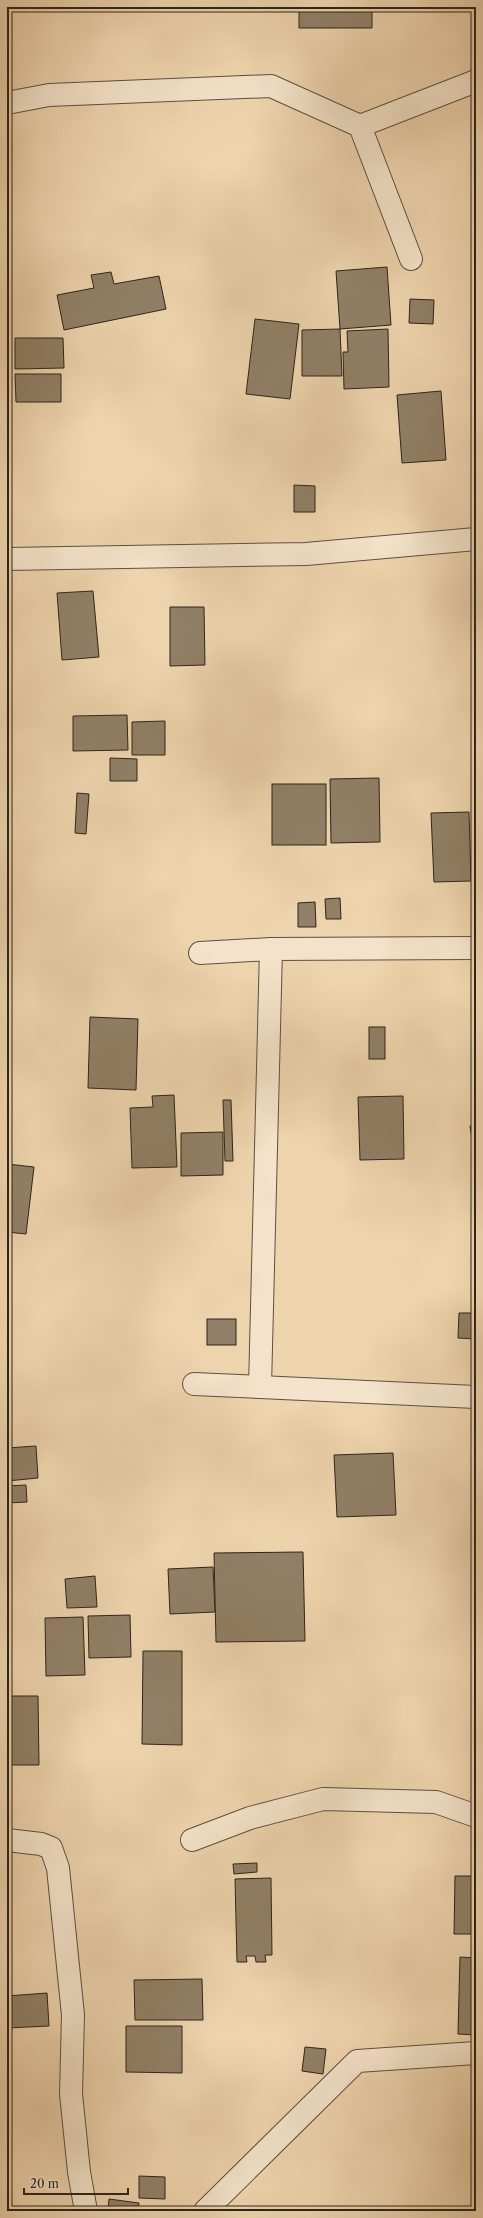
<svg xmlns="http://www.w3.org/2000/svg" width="483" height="2218" viewBox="0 0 483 2218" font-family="'Libre Caslon Text',serif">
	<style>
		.building { fill: #918067; stroke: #2c241b }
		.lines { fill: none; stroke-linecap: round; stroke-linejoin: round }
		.minor-casing { stroke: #5c5040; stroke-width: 24 }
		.minor { stroke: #f4e3ca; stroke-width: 22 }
	</style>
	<rect width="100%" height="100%" fill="#eed4ad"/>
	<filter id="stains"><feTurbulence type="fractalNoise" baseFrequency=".005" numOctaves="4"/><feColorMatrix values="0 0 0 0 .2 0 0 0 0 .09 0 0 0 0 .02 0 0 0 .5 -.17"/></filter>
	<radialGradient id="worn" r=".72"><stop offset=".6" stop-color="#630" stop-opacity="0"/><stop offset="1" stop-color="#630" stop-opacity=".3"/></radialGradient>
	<g class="building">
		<polygon points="372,9 372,28 299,28 299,10"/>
		<polygon points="387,267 391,325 340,329 336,271"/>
		<polygon points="111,272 114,284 159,276 166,309 64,330 57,295 94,288 91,275"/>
		<polygon points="410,299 434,300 433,324 409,323"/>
		<polygon points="255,319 299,324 290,399 246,394"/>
		<polygon points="340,329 342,376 302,376 302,330"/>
		<polygon points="388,329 389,387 344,389 343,352 348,352 347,331"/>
		<polygon points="15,338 63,338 64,368 15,369"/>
		<polygon points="15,374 61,374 61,402 16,402"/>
		<polygon points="441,391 446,460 402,463 397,395"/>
		<polygon points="294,485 315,486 315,512 294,512"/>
		<polygon points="93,591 99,657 62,660 57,593"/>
		<polygon points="170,607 204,607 205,665 170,666"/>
		<polygon points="127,715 128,750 73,751 73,716"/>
		<polygon points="165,721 165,755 132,755 132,722"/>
		<polygon points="475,755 476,755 476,799 472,799"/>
		<polygon points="110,758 137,759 137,781 110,781"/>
		<polygon points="379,778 380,842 331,843 330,779"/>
		<rect x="272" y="784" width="54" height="61"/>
		<polygon points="77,793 89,794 86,834 75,833"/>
		<polygon points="469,812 471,881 434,882 431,813"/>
		<polygon points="340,898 341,919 326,919 325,899"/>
		<polygon points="315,902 316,927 298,927 298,903"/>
		<polygon points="90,1017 138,1019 136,1090 88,1088"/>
		<rect x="369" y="1027" width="16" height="32"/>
		<polygon points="174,1095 177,1167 132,1168 130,1108 153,1107 152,1096"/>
		<polygon points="403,1096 404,1159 360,1160 358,1097"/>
		<polygon points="223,1100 231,1100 233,1161 225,1161"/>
		<polygon points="476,1125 476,1150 474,1151 470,1126"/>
		<polygon points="223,1132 223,1175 181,1176 181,1133"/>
		<polygon points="7,1164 34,1167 26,1234 7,1232"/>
		<polygon points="459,1313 476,1313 476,1339 458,1338"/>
		<rect x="207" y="1319" width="29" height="26"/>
		<polygon points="36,1446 38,1478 7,1481 7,1448"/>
		<polygon points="393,1453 396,1515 337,1517 334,1455"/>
		<polygon points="26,1485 27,1502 7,1503 7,1486"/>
		<polygon points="303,1552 305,1641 216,1642 214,1553"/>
		<polygon points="213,1567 215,1612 170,1614 168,1569"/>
		<polygon points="95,1576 97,1607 67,1608 65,1579"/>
		<polygon points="130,1615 131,1657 89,1658 88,1616"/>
		<polygon points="83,1617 85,1675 46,1676 45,1618"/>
		<polygon points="143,1651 182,1651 182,1745 142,1744"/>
		<polygon points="7,1696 38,1696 39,1765 7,1765"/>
		<polygon points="257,1863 257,1872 234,1874 233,1864"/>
		<polygon points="455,1876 476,1876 476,1934 454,1934"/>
		<polygon points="271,1878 272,1955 265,1955 266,1962 256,1962 255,1956 246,1956 247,1962 237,1962 235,1879"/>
		<polygon points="460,1957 476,1958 476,2035 458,2034"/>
		<polygon points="202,1979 203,2020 135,2020 134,1980"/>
		<polygon points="47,1993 49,2026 7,2028 7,1996"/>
		<polygon points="126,2026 182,2026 182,2073 126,2072"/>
		<polygon points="305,2047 326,2049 323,2074 302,2071"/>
		<polygon points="139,2176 165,2177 165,2199 139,2198"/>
		<polygon points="109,2199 139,2203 138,2211 108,2211"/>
	</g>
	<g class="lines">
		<g class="minor-casing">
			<g id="minor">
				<polyline points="7,103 49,95 271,86 360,126 476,81"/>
				<polyline points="360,126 411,259"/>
				<polyline points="7,559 306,554 476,539"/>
				<polyline points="200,953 271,949"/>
				<polyline points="194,1384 476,1397"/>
				<polyline points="260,1387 271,949 476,948"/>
				<polyline points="7,1840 41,1844 51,1848 58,1868 73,2015 71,2094 79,2172 86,2211"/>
				<polyline points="192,1840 250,1818 323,1799 436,1802 476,1816"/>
				<polyline points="205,2211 357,2061 476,2053"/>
			</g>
		</g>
		<use href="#minor" class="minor"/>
	</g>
	<rect width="483" height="2218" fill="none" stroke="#eed4ad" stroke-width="24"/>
	<rect x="8" y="8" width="467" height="2202" fill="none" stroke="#2c241b" stroke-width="2"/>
	<rect x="12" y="12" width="459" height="2194" fill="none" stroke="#2c241b"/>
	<path d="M24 2188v6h104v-6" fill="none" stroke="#2c241b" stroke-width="2"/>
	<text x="30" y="2188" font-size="12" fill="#2c241b" stroke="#f4e3ca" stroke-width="3" paint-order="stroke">20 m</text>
	<rect width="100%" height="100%" filter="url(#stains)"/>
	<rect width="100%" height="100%" fill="url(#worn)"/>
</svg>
